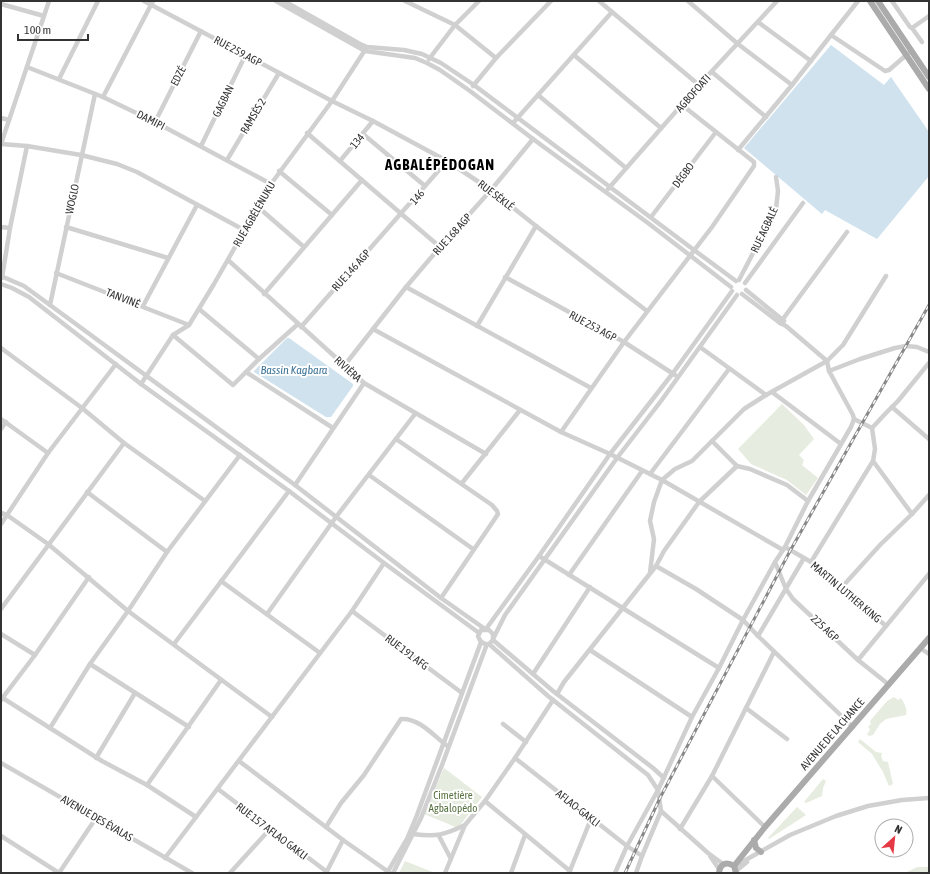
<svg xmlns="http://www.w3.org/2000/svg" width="930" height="874" viewBox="0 0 930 874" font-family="'Asap Condensed',sans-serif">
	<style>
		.green { fill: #e6ecdf }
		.water { fill: #cfe2ee }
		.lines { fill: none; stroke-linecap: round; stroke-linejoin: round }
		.minor { stroke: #d0d0d0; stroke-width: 4.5 }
		.major { stroke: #ababab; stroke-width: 6 }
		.rail-casing { stroke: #888; stroke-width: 3 }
		.rail { stroke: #fff; stroke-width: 1.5; stroke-dasharray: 4.5; stroke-linecap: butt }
		.labels { text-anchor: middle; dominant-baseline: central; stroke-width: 4; stroke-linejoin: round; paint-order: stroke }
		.street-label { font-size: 11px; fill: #333; stroke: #fff }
		.park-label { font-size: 11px; fill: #56703f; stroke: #fff }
		.water-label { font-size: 12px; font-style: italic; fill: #3f7597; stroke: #fff }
		.district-label { font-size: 15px; font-weight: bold; letter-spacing: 1px; fill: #000; stroke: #fff }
	</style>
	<rect width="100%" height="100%" fill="#fff"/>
	<g class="green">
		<polygon points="782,404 804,425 814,439 799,455 804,460 802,465 818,478 806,495 787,480 751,464 738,449"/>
		<path d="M894,697L898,700L901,698C904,703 908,710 906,715L886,719L880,724L873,735L869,736L867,734L870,730L868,727L871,724L870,721L887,701Z"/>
		<polygon points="860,739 876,752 882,753 881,756 883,761 888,762 893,784 889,786 883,772 872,754 858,742"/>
		<polygon points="444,768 482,797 458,828 424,814"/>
		<polygon points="823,779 826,781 823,788 822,796 806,803 804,802"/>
		<polygon points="797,807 806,815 769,839 768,838"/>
		<polygon points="405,861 435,873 399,873"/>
		<polygon points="917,867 929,867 929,873 905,873"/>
	</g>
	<g class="water">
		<polygon points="831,45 884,85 891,77 929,132 929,176 877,239 825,210 822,214 744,148"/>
		<polygon points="287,338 289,338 353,384 353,386 331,417 326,417 254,372 254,371"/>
	</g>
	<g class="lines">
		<g class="minor">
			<polyline points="144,1 332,101 373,121 447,161 491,190 536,226 647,311"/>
			<polyline points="276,1 365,51 415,58 427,63 440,70 470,91 533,139 648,223 731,287"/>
			<polyline points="284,1 360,44 367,47 404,50 422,54 441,63 474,85 694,250 736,281"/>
			<polyline points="405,1 455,25 496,58"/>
			<polyline points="599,1 699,85"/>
			<polyline points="688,1 738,44 792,85"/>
			<polyline points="892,1 910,27 912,28 929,16"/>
			<polyline points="1,4 44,16"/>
			<polyline points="758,22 811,61"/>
			<polyline points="912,28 922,42"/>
			<polyline points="831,35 885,71 889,70 911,51"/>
			<polyline points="574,55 661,128"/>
			<polyline points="429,59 455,25 479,1"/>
			<polyline points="27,67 103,97 155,122 271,184"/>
			<polyline points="712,72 766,117"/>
			<polyline points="59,79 98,1"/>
			<polyline points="473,86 496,58 551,1"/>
			<polyline points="538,95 626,168"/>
			<polyline points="103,97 153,1"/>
			<polyline points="1,118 9,120"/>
			<polyline points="155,122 201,31"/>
			<polyline points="513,123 612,12"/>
			<polyline points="307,133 440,247"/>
			<polyline points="363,134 425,186"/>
			<polyline points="1,144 27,146 81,155 117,164 137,172 244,230"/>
			<polyline points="1,144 49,1"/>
			<polyline points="201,146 245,56"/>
			<polyline points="738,150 792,85 831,35 858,1"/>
			<polyline points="227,160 279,73"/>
			<polyline points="340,161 373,121"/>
			<polyline points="279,171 332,215"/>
			<polyline points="608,189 699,85 777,1"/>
			<polyline points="258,207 304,247"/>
			<polyline points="651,217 716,132"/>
			<polyline points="1,227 10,228"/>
			<polyline points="66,227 168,258"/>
			<polyline points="228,260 364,383 486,454"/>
			<polyline points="56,273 189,325"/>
			<polyline points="1,276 24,286 50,305 295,485 441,598 485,629"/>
			<polyline points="505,277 624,342 675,375"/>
			<polyline points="2,278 10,228 27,146"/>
			<polyline points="739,280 776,209 778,191 776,177"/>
			<polyline points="745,283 803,203"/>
			<polyline points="1,284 12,288 29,297 141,384 289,491 384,563 479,633"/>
			<polyline points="406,287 591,388"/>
			<polyline points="746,290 784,321"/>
			<polyline points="264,294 362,180"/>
			<polyline points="50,305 95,94"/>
			<polyline points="143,306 197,205"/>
			<polyline points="199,309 259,359"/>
			<polyline points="780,323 847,232"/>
			<polyline points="477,326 536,226"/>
			<polyline points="301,327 447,161"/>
			<polyline points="373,329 561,432 610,454 662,480 783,550"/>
			<polyline points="173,335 233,385 259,359 298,324"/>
			<polyline points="700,347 766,395"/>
			<polyline points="1,348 82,408 124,443 205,501"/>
			<polyline points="344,366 406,287 440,247 491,190 533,139"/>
			<polyline points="829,371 860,359 895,348 906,346 917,347 929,352"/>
			<polyline points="246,372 333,428"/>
			<polyline points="141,384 173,335 189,325 214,284 271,184 332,101 365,50"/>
			<polyline points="772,392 841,444"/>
			<polyline points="892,407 929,439"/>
			<polyline points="1,419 48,453"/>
			<polyline points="854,419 872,428"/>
			<polyline points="1,429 6,422"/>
			<polyline points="561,432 624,342 712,227 754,166 754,162 682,105"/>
			<polyline points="396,439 492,505 497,511 498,514 492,523 441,598"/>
			<polyline points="712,441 737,466 750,469 787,485 808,501"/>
			<polyline points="873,461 912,514"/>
			<polyline points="650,474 729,369"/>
			<polyline points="369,475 473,549"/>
			<polyline points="462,483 520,410"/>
			<polyline points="295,485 364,383"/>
			<polyline points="87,492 167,552"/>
			<polyline points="1,513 7,515 48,544 128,611 272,717"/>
			<polyline points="1,524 48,453 116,364"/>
			<polyline points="785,547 811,562 886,626"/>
			<polyline points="539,556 719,668"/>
			<polyline points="775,562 786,589 793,599 858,660 888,684"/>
			<polyline points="811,562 873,461 875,449 872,428 886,413 898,401 929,363"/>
			<polyline points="656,566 696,589 743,620 758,636 853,727"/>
			<polyline points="650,573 654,539 650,521 654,502 662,480 675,469 692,461 744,409 766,395 827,361 843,345 886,276"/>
			<polyline points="569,575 642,471"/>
			<polyline points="221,581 320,653"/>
			<polyline points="842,587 880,545 912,514 929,495"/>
			<polyline points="1,609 124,443"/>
			<polyline points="352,611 462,693"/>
			<polyline points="267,614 336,517 415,414"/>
			<polyline points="486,629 539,556 610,454 673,373 732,291"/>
			<polyline points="1,634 35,655"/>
			<polyline points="758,636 804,558"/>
			<polyline points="494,637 505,615 617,458 661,401 737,295"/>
			<polyline points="493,640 553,691 653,768 664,778"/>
			<polyline points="174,644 289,491"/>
			<path d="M489,644L493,640V634L489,630H481L478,636C480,642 483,645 489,644L548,696L648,775L658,790L661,811L708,853L723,864"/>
			<polyline points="920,648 929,654"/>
			<polyline points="590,650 692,717"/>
			<polyline points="858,660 929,574"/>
			<polyline points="90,664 189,727"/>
			<polyline points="533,674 590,587"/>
			<polyline points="557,694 564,682 656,566 664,551 699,502 737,466"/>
			<polyline points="1,697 102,761 147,785 196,817"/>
			<polyline points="1,700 35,655 89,577"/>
			<polyline points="746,708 787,739"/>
			<polyline points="503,724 526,742"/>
			<polyline points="50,728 90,664 128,611 167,552 240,455"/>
			<polyline points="96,758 135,693"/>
			<polyline points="515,758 627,846 642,856"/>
			<polyline points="239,761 343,840 390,873"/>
			<polyline points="1,763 192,873"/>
			<polyline points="712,776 765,827"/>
			<polyline points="147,785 221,680"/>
			<polyline points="218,789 327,872"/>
			<polyline points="485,801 570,871"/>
			<path d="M326,827L341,803L364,775L401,719C419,718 433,735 446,745"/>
			<polyline points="680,829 712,776 774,652"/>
			<path d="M413,834C437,837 444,835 465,825"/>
			<polyline points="1,836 59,873"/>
			<polyline points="439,836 451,859"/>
			<polyline points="710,856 719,869"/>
			<polyline points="165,858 352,611 384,563"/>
			<polyline points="735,866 790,835 836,816 868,806 902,800 929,798"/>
			<polyline points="736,871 747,862"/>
			<polyline points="59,873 96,818"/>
			<polyline points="230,873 270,829"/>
			<polyline points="326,873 343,840"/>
			<polyline points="387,873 407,839 417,815 481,642"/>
			<polyline points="393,873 421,818 442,765 487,644"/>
			<polyline points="445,873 465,825 485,801 515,758 553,700"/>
			<polyline points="511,873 525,835"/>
			<polyline points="569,873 591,819"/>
			<polyline points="615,873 627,846 658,790 692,717 719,668 743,620 775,562 785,547 808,501 851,427 854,419 853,415 829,371 827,361 786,326 780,323 742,294"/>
			<polyline points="636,873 642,856 661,811"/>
		</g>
		<g class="major">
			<polyline points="870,1 929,89"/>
			<polyline points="878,1 929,77"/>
			<polyline points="754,840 756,848 761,852"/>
			<polyline points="734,866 765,827 929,638"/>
			<path d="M719,873C720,864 726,861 734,866L736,873"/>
		</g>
		<g class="rail-casing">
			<polyline id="rail" points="625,873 660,798 790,551 929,305"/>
		</g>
		<use href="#rail" class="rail"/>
	</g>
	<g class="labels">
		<g class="street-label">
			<text transform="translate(238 51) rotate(28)">RUE 259.AGP</text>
			<text transform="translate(178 76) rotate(-63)">EDZÉ</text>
			<text transform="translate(693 93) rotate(-48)">AGBOFOATI</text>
			<text transform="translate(223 101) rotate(-64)">GAGBAN</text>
			<text transform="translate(253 116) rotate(-59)">RAMSÈS 2</text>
			<text transform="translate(151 120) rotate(27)">DAMIPI</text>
			<text transform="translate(357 141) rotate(-51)">134</text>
			<text transform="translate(683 175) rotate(-53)">DÉGBO</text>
			<text transform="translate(496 195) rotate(37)">RUE SÉKLÉ</text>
			<text transform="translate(417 197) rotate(-50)">146</text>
			<text transform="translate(72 199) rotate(-78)">WOGLO</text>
			<text transform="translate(254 214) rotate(-60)">RUE AGBÉLÉNUKU</text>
			<text transform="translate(764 230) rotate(-65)">RUE AGBALÉ</text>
			<text transform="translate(452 234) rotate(-48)">RUE 168 AGP</text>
			<text transform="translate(351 270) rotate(-48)">RUE 146 AGP</text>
			<text transform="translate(123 298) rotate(21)">TANVINÉ</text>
			<text transform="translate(593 326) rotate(28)">RUE 253 AGP</text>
			<text transform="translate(348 369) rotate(42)">RIVIÈRA</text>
			<text transform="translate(846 592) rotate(40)">MARTIN LUTHER KING</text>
			<text transform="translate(825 628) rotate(43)">225 AGP</text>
			<text transform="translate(407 652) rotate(37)">RUE 191 AFG</text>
			<text transform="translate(832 734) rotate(-49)">AVENUE DE LA CHANCE</text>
			<text transform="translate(578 808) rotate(38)">AFLAO-GAKLI</text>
			<text transform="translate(97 818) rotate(30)">AVENUE DES ÉVALAS</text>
			<text transform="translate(272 831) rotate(37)">RUE 157 AFLAO GAKLI</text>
		</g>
		<g class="park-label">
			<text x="453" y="795">Cimetière<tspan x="453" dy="13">Agbalopédo</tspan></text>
		</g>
		<g class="water-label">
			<text x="294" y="370">Bassin Kagbara</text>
		</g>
		<g class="district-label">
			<text x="440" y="164">AGBALÉPÉDOGAN</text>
		</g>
	</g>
	<rect width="930" height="874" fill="none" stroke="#333333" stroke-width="4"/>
	<g transform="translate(894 838) rotate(27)"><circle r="19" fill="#ffffff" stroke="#adadad"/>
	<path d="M0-3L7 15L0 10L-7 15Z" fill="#e63946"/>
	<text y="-6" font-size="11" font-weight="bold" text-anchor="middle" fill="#333333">N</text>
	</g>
	<path d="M18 34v6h70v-6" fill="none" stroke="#333333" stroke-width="2"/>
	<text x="24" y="34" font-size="12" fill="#333333" stroke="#ffffff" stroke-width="3" paint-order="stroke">100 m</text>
</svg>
